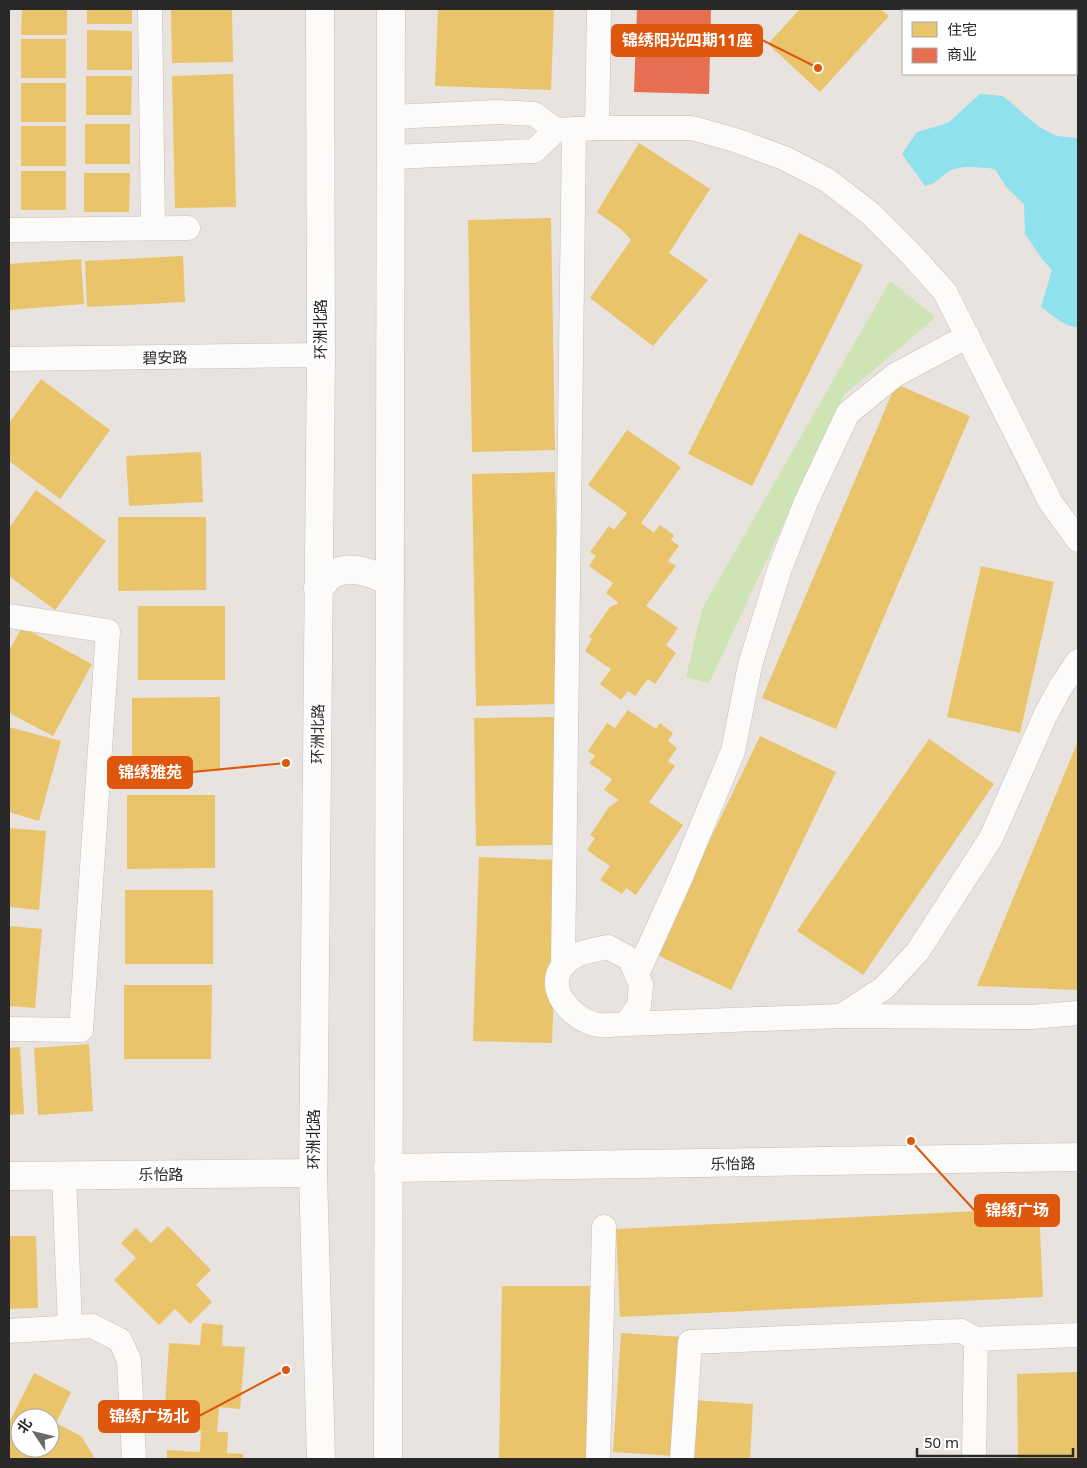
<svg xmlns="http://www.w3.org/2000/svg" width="1087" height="1468" viewBox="0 0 1087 1468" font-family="'Noto Sans','Noto Sans SC',sans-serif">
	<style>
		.green { fill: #cfe4b5 }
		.water { fill: #8ee1ed }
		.homes { fill: #e9c46a; fill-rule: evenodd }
		.shops { fill: #e76f51 }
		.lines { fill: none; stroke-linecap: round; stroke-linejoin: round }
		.street-casing { stroke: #c1c0c0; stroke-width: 25 }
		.secondary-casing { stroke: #c1c0c0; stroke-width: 29 }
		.street { stroke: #fcfbfa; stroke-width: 24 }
		.secondary { stroke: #fcfbfa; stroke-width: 28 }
		.labels { text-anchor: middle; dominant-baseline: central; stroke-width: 5; stroke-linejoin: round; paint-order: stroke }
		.street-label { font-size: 15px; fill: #292929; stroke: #fff }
		.leader { fill: none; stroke: #de570d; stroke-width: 2 }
		.callout-dot { fill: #de570d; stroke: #fff; stroke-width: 2 }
		.callout { fill: #de570d; stroke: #de570d; stroke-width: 2 }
		.callout-label { font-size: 16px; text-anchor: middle; font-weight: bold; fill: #fff }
	</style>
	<rect width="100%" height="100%" fill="#e8e3de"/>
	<polygon class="green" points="890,281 936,317 844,395 709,683 686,677 702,609"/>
	<path class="water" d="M980,94L1003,96L1039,127L1057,136L1078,138V327C1066,328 1051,314 1041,307L1052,270L1042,259L1025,234L1024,204L1007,188L995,169C982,168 961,164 948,172C938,178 938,183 925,186L902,154L917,132L948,123Z"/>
	<g class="homes">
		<polygon points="22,9 67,9 67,35 21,35"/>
		<rect x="87" y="9" width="45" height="15"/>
		<polygon points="171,9 232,9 233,62 172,63"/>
		<polygon points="438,9 554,9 551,90 435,86"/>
		<polygon points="800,9 880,9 889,16 820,92 768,44"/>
		<polygon points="87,30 132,31 132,70 87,70"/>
		<rect x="21" y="39" width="45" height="39"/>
		<polygon points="233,74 236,207 175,208 172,76"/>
		<polygon points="86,76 132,76 131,115 86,115"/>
		<rect x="21" y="83" width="45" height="39"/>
		<rect x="85" y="124" width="45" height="40"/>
		<rect x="21" y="126" width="45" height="40"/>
		<polygon points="639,143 710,189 669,253 708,280 653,346 590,298 631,240 622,230 597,212"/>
		<rect x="21" y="171" width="45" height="39"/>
		<polygon points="84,173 130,173 129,212 84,212"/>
		<polygon points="551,218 555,450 472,452 468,220"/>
		<polygon points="799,233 863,265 752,486 688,454"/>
		<polygon points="183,256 185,302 87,307 85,261"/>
		<polygon points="81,259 84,304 9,310 9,264"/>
		<polygon points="41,379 110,430 60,499 9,461 9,423"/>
		<polygon points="896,384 970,416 836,729 762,698"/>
		<polygon points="627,430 681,467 641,523 654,533 660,525 674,535 671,540 679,546 668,561 676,566 646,606 678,628 666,645 676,653 655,684 648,679 635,696 628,691 621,700 600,684 611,669 585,651 592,639 589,637 610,607 619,603 606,593 613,583 589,566 596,556 590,552 609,526 614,530 627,513 588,485"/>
		<polygon points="201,452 203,502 129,506 126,456"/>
		<polygon points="555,472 559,704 476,706 472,474"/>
		<polygon points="36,490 106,541 55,610 9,576 9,528"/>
		<polygon points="118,517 206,517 206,590 118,591"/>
		<polygon points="981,566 1054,582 1020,733 947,717"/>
		<rect x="138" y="606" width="87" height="74"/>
		<polygon points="22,627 92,664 53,736 9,713 9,651"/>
		<polygon points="220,697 220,771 132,771 132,698"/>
		<polygon points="628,710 656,729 660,723 673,733 668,741 677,748 668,761 675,766 649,802 683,825 636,895 626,888 622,894 600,880 610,866 587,850 595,838 590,835 609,807 619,800 604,790 612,779 589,763 595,756 588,751 607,723 615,728"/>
		<polygon points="555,717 557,845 476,846 474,718"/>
		<polygon points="9,727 61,741 39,821 9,812"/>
		<polygon points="760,736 836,772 731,990 655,954"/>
		<polygon points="929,739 994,784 863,975 797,931"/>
		<polygon points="1078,741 1078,990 977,986"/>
		<polygon points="127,795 215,795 215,868 127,869"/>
		<polygon points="9,828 46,831 39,910 9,907"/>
		<polygon points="479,857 559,860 552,1043 473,1041"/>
		<rect x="125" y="890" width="88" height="74"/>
		<polygon points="9,926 42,929 35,1008 9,1006"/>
		<polygon points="124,985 212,985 211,1059 124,1059"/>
		<polygon points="89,1044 93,1111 38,1115 34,1048"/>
		<polygon points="20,1047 24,1114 9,1115 9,1048"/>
		<polygon points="1039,1208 1043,1297 620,1317 616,1229"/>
		<polygon points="168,1226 211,1270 196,1285 212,1302 190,1324 175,1309 159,1325 114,1280 136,1258 121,1243 136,1228 151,1243"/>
		<polygon points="9,1236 36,1236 38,1308 9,1309"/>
		<polygon points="502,1286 592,1286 588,1459 499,1459"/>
		<polygon points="202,1323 223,1325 222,1346 245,1347 240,1409 219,1407 217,1432 228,1432 227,1453 243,1454 243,1459 167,1459 167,1450 200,1452 201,1431 215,1432 186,1429 188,1408 165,1406 169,1343 200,1345"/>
		<polygon points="621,1333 682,1337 674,1456 613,1452"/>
		<polygon points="1078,1372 1078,1459 1018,1459 1017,1374"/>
		<path d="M34,1373L71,1392L56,1423L81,1436L95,1459H9V1423ZM20,1418H50V1448H20Z"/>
		<polygon points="692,1400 753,1404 750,1459 688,1459"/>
	</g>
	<polygon class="shops" points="637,9 711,9 709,94 634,92"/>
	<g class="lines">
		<g class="street-casing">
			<g id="street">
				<polyline points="150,9 153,228"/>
				<polyline points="392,117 498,112 534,114 556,130 597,128 692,128 735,140 784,158 827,180 871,214 911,254 945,292 1051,503 1078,540"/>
				<polyline points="597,128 599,9"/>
				<polyline points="391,157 534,151 556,130"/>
				<polyline points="9,230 188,228"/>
				<polyline points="9,359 321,355"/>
				<polyline points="9,616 108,631 81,1030 9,1029"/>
				<polyline points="563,966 574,129"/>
				<polyline points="638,972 680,879 733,751 750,665 780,568 806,502 848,413 895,375 968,336"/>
				<polyline points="841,1016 884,988 918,951 991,838 1045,716 1060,688 1078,661"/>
				<path d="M626,1024L639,1006L641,985L630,959L608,947C593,950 573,952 563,966C544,989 573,1019 594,1024C604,1027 616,1024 626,1024L841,1016L1031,1017L1078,1013"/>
				<polyline points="64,1175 70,1327"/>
				<polyline points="9,1331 92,1326 120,1340 129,1360 134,1459"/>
				<polyline points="598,1459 604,1227"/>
				<polyline points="682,1459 690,1342 961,1331 976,1339"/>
				<polyline points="974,1459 976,1339 1078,1335"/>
			</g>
		</g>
		<g class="secondary-casing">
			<g id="secondary">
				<polyline points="320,9 321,355 313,1173 321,1459"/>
				<path d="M318,588C323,584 328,577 333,574C351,564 373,573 390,582"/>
				<polyline points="388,1168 1078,1157"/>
				<polyline points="9,1176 313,1173"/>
				<polyline points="388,1459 391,9"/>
			</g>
		</g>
		<use href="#street" class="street"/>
		<use href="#secondary" class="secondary"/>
	</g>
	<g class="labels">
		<g class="street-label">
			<text transform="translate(320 329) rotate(-90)">环洲北路</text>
			<text transform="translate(165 357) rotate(-1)">碧安路</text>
			<text transform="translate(317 734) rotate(-89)">环洲北路</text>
			<text transform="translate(313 1139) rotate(-90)">环洲北路</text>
			<text transform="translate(733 1163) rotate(-1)">乐怡路</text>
			<text x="161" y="1174">乐怡路</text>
		</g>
	</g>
	<path class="leader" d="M818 68L762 40M286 763L192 772M911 1141L975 1211M286 1370L199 1416"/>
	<g class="callout-dot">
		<circle cx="818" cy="68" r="5"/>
		<circle cx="286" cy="763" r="5"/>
		<circle cx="911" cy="1141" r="5"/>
		<circle cx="286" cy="1370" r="5"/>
	</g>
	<g class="callout">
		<rect x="612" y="25" width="150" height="31" rx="5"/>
		<rect x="108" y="757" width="84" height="31" rx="5"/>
		<rect x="975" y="1195" width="84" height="31" rx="5"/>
		<rect x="99" y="1401" width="100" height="31" rx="5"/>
	</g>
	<g class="callout-label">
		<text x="687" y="46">锦绣阳光四期11座</text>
		<text x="150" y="778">锦绣雅苑</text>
		<text x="1017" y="1216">锦绣广场</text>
		<text x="149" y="1422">锦绣广场北</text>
	</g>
	<rect width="1087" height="1468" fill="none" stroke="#292929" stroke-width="20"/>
	<rect x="902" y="10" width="175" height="65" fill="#ffffff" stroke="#a9a9a9"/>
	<rect x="912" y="22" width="25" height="15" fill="#e9c46a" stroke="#a9a9a9"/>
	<text x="947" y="35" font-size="15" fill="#292929">住宅</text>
	<rect x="912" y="48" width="25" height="15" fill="#e76f51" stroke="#a9a9a9"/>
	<text x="947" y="60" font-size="15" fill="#292929">商业</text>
	<g transform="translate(35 1433) rotate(305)"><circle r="24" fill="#ffffff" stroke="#a9a9a9"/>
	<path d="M0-4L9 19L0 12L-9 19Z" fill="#6c6a68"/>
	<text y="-8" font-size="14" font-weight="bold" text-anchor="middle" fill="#292929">北</text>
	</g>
	<path d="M917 1448v8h156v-8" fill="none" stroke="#292929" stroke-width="2.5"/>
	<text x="924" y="1448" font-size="15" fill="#292929" stroke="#ffffff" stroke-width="4" paint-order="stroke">50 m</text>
</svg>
